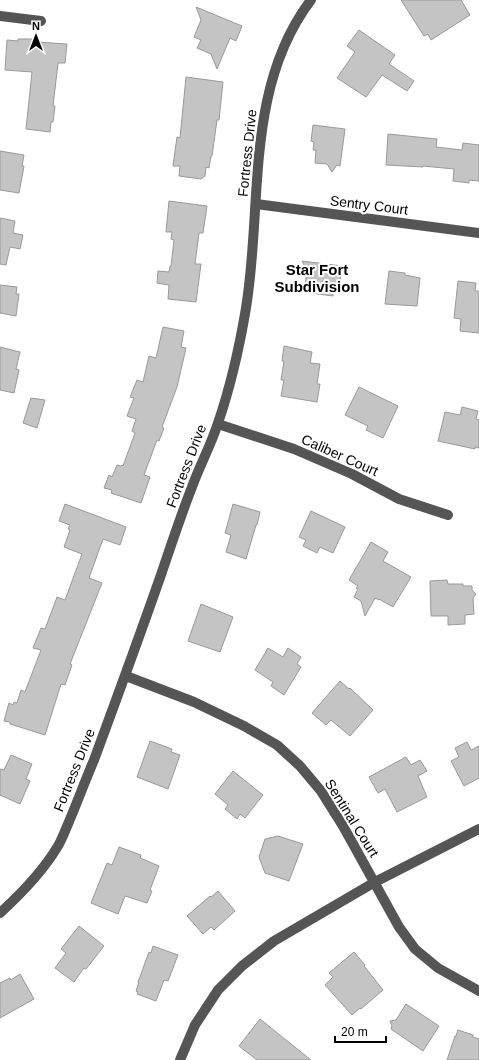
<svg xmlns="http://www.w3.org/2000/svg" width="479" height="1060" viewBox="0 0 479 1060" font-family="Helvetica,sans-serif">
	<style>
		.building { fill: #c4c4c4; stroke: #999 }
		.lines { fill: none; stroke-linecap: round; stroke-linejoin: round }
		.minor { stroke: #555; stroke-width: 10 }
		.labels { text-anchor: middle; dominant-baseline: central; stroke-width: 4; stroke-linejoin: round; paint-order: stroke }
		.street-label { font-size: 14px; fill: #000; stroke: #fff }
		.neighbourhood-label { font-size: 15px; font-weight: bold; fill: #000; stroke: #fff }
	</style>
	<rect width="100%" height="100%" fill="#fff"/>
	<g class="building">
		<polygon points="401,0 461,0 470,15 431,40 428,34 424,36"/>
		<polygon points="196,7 242,26 236,41 230,38 217,69 211,54 197,48 201,40 194,37 201,20"/>
		<polygon points="359,30 395,55 389,64 414,81 407,91 382,75 366,97 337,78 355,52 347,46"/>
		<polygon points="18,39 35,39 37,42 67,44 65,63 58,63 53,106 55,106 53,122 51,122 50,132 26,129 32,72 5,70 7,40 18,41"/>
		<polygon points="186,77 223,82 219,120 217,120 212,156 211,156 209,168 206,167 205,176 201,179 179,176 180,166 173,166 177,137 180,138"/>
		<polygon points="313,125 345,129 340,166 337,165 332,172 327,164 315,163 316,150 313,150 314,142 311,141"/>
		<polygon points="388,134 437,139 436,147 462,150 463,143 479,145 479,181 469,180 469,183 453,181 454,169 423,166 423,167 386,165"/>
		<polygon points="0,151 24,155 22,166 24,166 19,193 0,190"/>
		<polygon points="169,201 207,206 203,233 199,233 195,264 201,264 196,302 168,299 169,285 157,283 158,271 169,272 170,266 171,266 174,240 171,239 172,232 166,232"/>
		<polygon points="0,218 15,221 13,233 23,235 20,249 10,247 6,265 0,264"/>
		<polygon points="302,261 342,266 340,284 336,284 336,291 333,291 333,296 304,292 307,271"/>
		<polygon points="389,271 405,273 405,275 420,278 417,306 385,304"/>
		<polygon points="458,281 476,283 475,291 479,291 479,333 460,331 461,319 454,318"/>
		<polygon points="0,285 17,287 16,294 19,294 16,316 0,313"/>
		<polygon points="163,327 184,331 181,347 186,348 177,387 162,427 164,428 159,441 157,440 144,475 150,477 141,503 111,493 112,490 104,488 109,475 112,477 117,465 121,466 122,465 123,466 135,433 132,431 136,419 127,416 134,398 130,397 137,380 143,382 149,356 156,358"/>
		<polygon points="284,346 312,352 310,363 320,364 317,384 320,384 317,402 281,396 284,380 281,380 284,361 282,361"/>
		<polygon points="0,347 20,352 16,369 19,370 14,393 0,390"/>
		<polygon points="359,387 398,406 383,438 366,430 368,426 345,415"/>
		<polygon points="31,398 45,400 37,428 23,423"/>
		<polygon points="462,407 478,411 476,419 479,420 479,448 475,447 475,449 438,441 445,412 460,415"/>
		<polygon points="65,504 126,527 120,545 103,539 89,578 102,583 70,664 72,665 65,685 61,684 45,735 10,724 10,722 4,721 9,703 13,705 14,702 17,703 21,690 25,692 41,650 33,648 41,628 45,629 57,597 65,600 82,554 64,547 70,530 68,529 70,525 59,521"/>
		<polygon points="233,504 260,512 257,525 256,525 246,559 226,552 231,535 225,533"/>
		<polygon points="311,511 345,527 333,553 320,547 317,553 303,546 306,540 299,537"/>
		<polygon points="371,542 388,552 383,561 411,577 393,607 379,599 379,600 375,598 365,616 361,601 354,597 358,589 356,588 358,586 349,580"/>
		<polygon points="447,580 448,584 463,584 463,586 472,586 472,590 476,594 473,598 474,614 465,615 465,624 448,625 448,616 431,616 430,581"/>
		<polygon points="201,604 233,617 220,652 188,641"/>
		<polygon points="268,648 283,657 288,648 301,657 297,664 301,667 284,695 271,686 273,682 255,670"/>
		<polygon points="340,681 349,689 350,688 373,710 350,736 331,720 326,725 312,713"/>
		<polygon points="150,741 172,749 171,752 180,755 168,789 137,777"/>
		<polygon points="467,742 471,750 479,746 479,778 464,786 451,761 459,757 455,748"/>
		<polygon points="11,755 32,764 26,779 30,781 20,804 0,795 0,769 4,770"/>
		<polygon points="406,757 411,765 420,760 427,771 418,776 427,797 397,812 385,789 378,793 369,777"/>
		<polygon points="233,771 263,795 245,818 240,814 237,819 225,809 228,805 215,794"/>
		<polygon points="278,836 303,844 289,881 265,873 259,857 265,839"/>
		<polygon points="119,847 141,855 140,858 159,866 150,890 152,891 147,903 125,896 118,914 91,903 107,863 112,865"/>
		<polygon points="218,891 235,911 214,930 211,927 203,934 187,916 210,896 211,897"/>
		<polygon points="79,926 104,946 86,969 84,968 74,982 55,968 66,953 61,949"/>
		<polygon points="153,946 178,955 168,981 164,980 156,1001 137,994 138,992 136,991 139,982 138,982 149,952 151,953"/>
		<polygon points="354,952 365,965 364,966 383,990 361,1009 360,1008 352,1015 325,985 333,977 329,973"/>
		<polygon points="20,974 34,999 0,1018 0,983 10,978 11,980"/>
		<polygon points="406,1004 439,1026 423,1051 391,1029 392,1026 390,1021 396,1020"/>
		<polygon points="260,1019 311,1060 257,1060 239,1046"/>
		<polygon points="458,1030 473,1035 473,1037 479,1039 479,1060 447,1060 455,1036 456,1036"/>
	</g>
	<g class="lines">
		<g class="minor">
			<polyline points="0,16 41,21"/>
			<polyline points="256,204 479,233"/>
			<polyline points="218,424 294,449 352,474 399,499 448,515"/>
			<polyline points="126,676 194,702 244,726 277,745 300,766 321,791 343,826 399,927 415,949 438,968 479,991"/>
			<path d="M0,913C22,893 43,871 58,846C62,839 65,831 68,824C77,803 85,781 94,760C115,703 136,646 156,589C168,555 179,520 192,487C200,465 211,445 218,423C230,388 240,344 246,308C263,205 244,88 311,0"/>
			<polyline points="180,1060 195,1025 218,990 242,966 274,941 375,882 479,829"/>
		</g>
	</g>
	<g class="labels">
		<g class="street-label">
			<text transform="translate(247 153) rotate(-84)">Fortress Drive</text>
			<text transform="translate(369 205) rotate(7)">Sentry Court</text>
			<text transform="translate(340 455) rotate(24)">Caliber Court</text>
			<text transform="translate(186 466) rotate(-69)">Fortress Drive</text>
			<text transform="translate(74 770) rotate(-68)">Fortress Drive</text>
			<text transform="translate(352 818) rotate(58)">Sentinal Court</text>
		</g>
		<g class="neighbourhood-label">
			<text x="317" y="269">Star Fort<tspan x="317" dy="17">Subdivision</tspan></text>
		</g>
	</g>
	<g transform="translate(36 36)" stroke="#ffffff" stroke-width="3" paint-order="stroke">
	<path d="M0-3L7 15L0 10L-7 15Z" fill="#000000"/>
	<text y="-6" font-size="11" font-weight="bold" text-anchor="middle" fill="#000000">N</text>
	</g>
	<path d="M335 1036v6h51v-6" fill="none" stroke="#000000" stroke-width="2"/>
	<text x="341" y="1036" font-size="12" fill="#000000" stroke="#ffffff" stroke-width="3" paint-order="stroke">20 m</text>
</svg>
